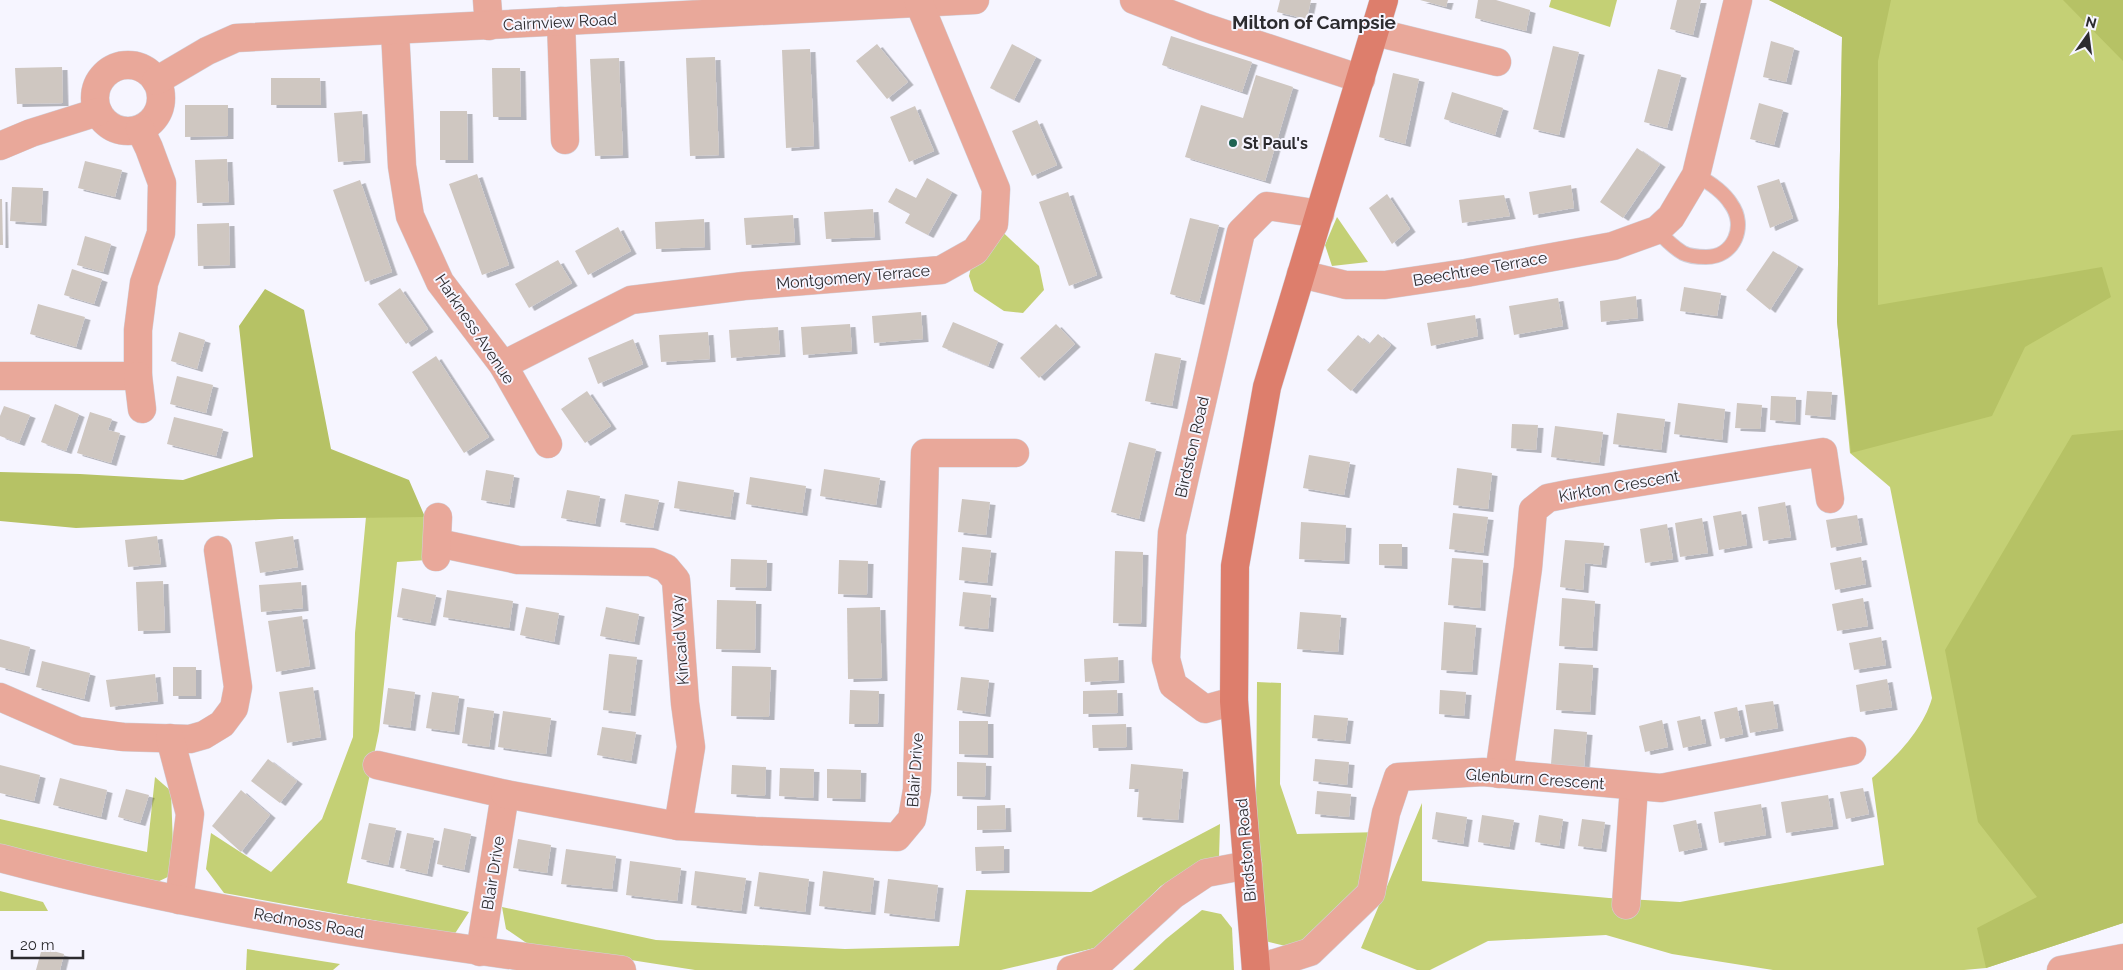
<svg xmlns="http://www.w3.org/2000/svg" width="2123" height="970" viewBox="0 0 2123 970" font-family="Raleway,sans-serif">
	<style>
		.green { fill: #c4d075 }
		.forest { fill: #b6c265 }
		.building { fill: #cfc7c1; filter: url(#shadow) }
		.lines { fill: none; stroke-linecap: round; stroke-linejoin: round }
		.service-casing { stroke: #d2d1da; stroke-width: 16 }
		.minor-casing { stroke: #d2d1da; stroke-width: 29 }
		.tertiary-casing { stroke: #d2d1da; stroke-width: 29 }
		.secondary-casing { stroke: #d2d1da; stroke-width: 29 }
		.service { stroke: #e9a89a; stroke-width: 14 }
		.minor { stroke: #e9a89a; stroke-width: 28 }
		.tertiary { stroke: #e9a89a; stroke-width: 28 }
		.secondary { stroke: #dd7e6c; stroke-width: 28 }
		.poi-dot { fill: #1f6353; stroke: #f6f5ff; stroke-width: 2 }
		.labels { text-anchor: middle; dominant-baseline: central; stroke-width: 4; stroke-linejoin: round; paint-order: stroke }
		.street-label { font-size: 16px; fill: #2c2b2f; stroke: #f6f5ff }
		.poi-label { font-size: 16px; font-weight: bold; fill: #2c2b2f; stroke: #f6f5ff; text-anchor: start }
		.quarter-label { font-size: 19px; font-weight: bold; fill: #2c2b2f; stroke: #f6f5ff }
	</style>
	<defs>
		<filter id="shadow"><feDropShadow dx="5.5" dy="3" stdDeviation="0" flood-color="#0004"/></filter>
	</defs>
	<rect width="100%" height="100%" fill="#f6f5ff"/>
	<g class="green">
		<polygon points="1551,0 1617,0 1610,27 1549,7"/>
		<path d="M1769,0H2123V923L1986,968L1964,970H1773L1672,954L1606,935L1488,941L1430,970H1417L1361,948L1422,803V881L1609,898L1680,902L1884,865L1872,778C1896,757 1923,730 1932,698L1890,487L1850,453L1837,321L1842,37Z"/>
		<polygon points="1337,217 1368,262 1332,266 1325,245"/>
		<polygon points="994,224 1039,266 1044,290 1023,313 1004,311 974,291 969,276 975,251"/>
		<polygon points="366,517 425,517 427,560 397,562 379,731 347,883 469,912 454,935 224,893 206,869 211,833 271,872 322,819 353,737 355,633"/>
		<polygon points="1257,682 1281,683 1280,784 1297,834 1382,832 1371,893 1310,952 1265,941 1256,805"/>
		<polygon points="155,777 171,791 174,874 153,884 0,845 0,819 147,852"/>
		<polygon points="1220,824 1219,858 1161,886 1099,947 1001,970 695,970 528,944 506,929 502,907 656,940 845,949 959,946 966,890 1091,892"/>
		<polygon points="0,891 43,902 48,911 0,911"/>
		<polygon points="1202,910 1221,914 1232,928 1234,970 1133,970 1166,939"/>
		<polygon points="247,949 340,964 333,970 246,970"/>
	</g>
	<g class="forest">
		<polygon points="1769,0 1891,0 1878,61 1878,305 2102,267 2111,297 2025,347 1992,416 1851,453 1837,321 1842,37"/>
		<polygon points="2063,0 2123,0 2123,61"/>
		<polygon points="265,289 304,310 331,449 409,480 425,517 280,519 76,528 0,521 0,472 80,474 183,480 253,457 239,326"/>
		<polygon points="2123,430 2123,923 1986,968 1977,928 2037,897 1978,822 1945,650 2072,435"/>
	</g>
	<g class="building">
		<polygon points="1280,0 1311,0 1307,19 1277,12"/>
		<polygon points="1420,0 1448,0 1446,7"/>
		<polygon points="1478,0 1496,0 1530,10 1526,31 1475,18"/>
		<polygon points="1677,0 1701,0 1693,35 1670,29"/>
		<polygon points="1171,36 1252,62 1242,92 1162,65"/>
		<polygon points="1771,41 1794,48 1786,82 1763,77"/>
		<polygon points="877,44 908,82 887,99 856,61"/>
		<polygon points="1012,44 1036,57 1014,100 990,88"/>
		<polygon points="1553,46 1579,52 1559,135 1533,129"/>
		<polygon points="810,49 814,146 786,148 782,50"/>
		<polygon points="715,57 719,155 690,156 686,58"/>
		<polygon points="619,58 623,155 595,156 590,59"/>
		<polygon points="62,67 63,103 17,104 15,68"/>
		<polygon points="492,68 520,68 521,117 493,117"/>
		<polygon points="1658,69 1681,75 1667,128 1644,122"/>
		<polygon points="1393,73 1419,79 1405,144 1379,137"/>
		<polygon points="1256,75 1293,87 1265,181 1185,157 1201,105 1243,118"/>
		<polygon points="271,78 320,78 321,105 271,105"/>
		<polygon points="1452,92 1503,108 1495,135 1444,119"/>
		<polygon points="1759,103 1783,110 1774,145 1750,139"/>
		<polygon points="185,105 228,105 228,136 185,137"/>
		<polygon points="915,106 934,151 909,162 890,117"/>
		<polygon points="362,111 365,160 338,162 334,113"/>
		<polygon points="440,111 467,111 468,160 440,160"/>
		<polygon points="1037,120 1057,165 1032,176 1012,131"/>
		<polygon points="1637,148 1660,164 1623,218 1600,202"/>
		<polygon points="227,159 229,202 197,203 195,160"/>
		<polygon points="85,161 122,170 115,197 78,188"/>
		<polygon points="477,174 509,265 482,275 449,184"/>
		<polygon points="927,178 952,192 928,235 905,223 910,214 888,202 896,188 916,198"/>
		<polygon points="1779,179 1793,218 1770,228 1757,186"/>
		<polygon points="360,180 392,272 365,282 333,190"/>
		<polygon points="1571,185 1574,208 1533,215 1529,192"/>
		<polygon points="12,187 43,188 41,223 10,221"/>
		<polygon points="1068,192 1097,275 1069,286 1039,202"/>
		<polygon points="1387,194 1410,229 1392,244 1369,208"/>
		<polygon points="1504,195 1510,216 1462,223 1459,200"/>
		<polygon points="0,199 2,199 3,245 0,245"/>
		<polygon points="873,209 875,237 826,239 824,212"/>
		<polygon points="793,215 795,242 746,245 744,218"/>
		<polygon points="1190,218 1219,225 1199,302 1170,294"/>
		<polygon points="704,219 705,247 656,249 655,222"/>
		<polygon points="229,223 230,265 198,266 197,224"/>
		<polygon points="618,227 631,251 588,275 575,251"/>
		<polygon points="85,236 111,244 103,272 77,265"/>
		<polygon points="1773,251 1798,266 1770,310 1746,290"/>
		<polygon points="558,260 572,283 529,308 515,284"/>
		<polygon points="72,269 102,279 94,304 64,295"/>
		<polygon points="1684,287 1721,293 1717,316 1680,311"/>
		<polygon points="400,288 428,329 406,344 378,304"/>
		<polygon points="1636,296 1638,318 1601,322 1600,301"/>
		<polygon points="1558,298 1563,326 1514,335 1509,306"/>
		<polygon points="38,304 85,317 76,347 30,334"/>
		<polygon points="921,312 923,339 874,343 872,316"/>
		<polygon points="1475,315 1478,336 1431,346 1427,323"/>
		<polygon points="953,322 998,341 988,366 942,347"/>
		<polygon points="850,324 852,351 803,355 801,327"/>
		<polygon points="1056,324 1075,344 1039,378 1020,358"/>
		<polygon points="778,327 780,354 731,358 729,330"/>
		<polygon points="179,332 205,340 197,369 171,361"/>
		<polygon points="708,332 710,359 661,362 659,335"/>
		<polygon points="1378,334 1391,345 1351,391 1327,370 1358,335 1369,344"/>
		<polygon points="633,339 643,364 598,384 588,358"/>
		<polygon points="1155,353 1181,358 1172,406 1145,401"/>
		<polygon points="436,356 489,437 464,453 412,372"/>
		<polygon points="177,376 213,385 206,413 170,404"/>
		<polygon points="587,391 611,426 585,443 561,409"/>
		<polygon points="1807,391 1832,392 1830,417 1805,415"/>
		<polygon points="1771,396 1796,397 1795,422 1770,420"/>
		<polygon points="1678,403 1725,409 1722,440 1674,434"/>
		<polygon points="1737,403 1762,405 1760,429 1735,428"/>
		<polygon points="55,404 79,414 66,451 41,442"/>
		<polygon points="4,406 30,415 19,443 0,436 0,416"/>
		<polygon points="90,412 112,419 108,430 120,433 111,463 77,453"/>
		<polygon points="1617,413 1665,419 1661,450 1613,444"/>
		<polygon points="174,417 223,429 216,456 167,444"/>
		<polygon points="1512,424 1538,425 1536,450 1511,448"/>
		<polygon points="1555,426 1603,432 1599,463 1551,457"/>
		<polygon points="1129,442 1156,449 1139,519 1111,512"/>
		<polygon points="1309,455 1350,462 1344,495 1303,488"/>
		<polygon points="1457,468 1492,473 1488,509 1453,505"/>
		<polygon points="824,469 880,478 876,505 820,496"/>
		<polygon points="486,470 514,475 509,505 481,500"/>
		<polygon points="750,477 806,486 802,513 746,504"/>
		<polygon points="678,481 734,490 730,517 674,508"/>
		<polygon points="567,490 600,496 595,524 561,518"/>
		<polygon points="625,494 659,500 653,528 620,522"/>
		<polygon points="962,499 990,502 986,535 958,532"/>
		<polygon points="1785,502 1791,537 1763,541 1758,507"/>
		<polygon points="1741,511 1747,545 1719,550 1713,516"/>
		<polygon points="1453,513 1488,517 1483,553 1449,549"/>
		<polygon points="1857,515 1862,542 1831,548 1826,520"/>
		<polygon points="1702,518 1708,553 1680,557 1675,523"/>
		<polygon points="1301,522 1346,525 1344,561 1299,559"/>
		<polygon points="1667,524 1673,559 1645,563 1640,529"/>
		<polygon points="157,536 161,564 128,567 125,540"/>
		<polygon points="293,536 298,567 260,573 255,542"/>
		<polygon points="1565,540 1604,543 1601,565 1585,563 1583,590 1560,587"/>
		<polygon points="1379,544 1402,544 1402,566 1379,565"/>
		<polygon points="962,547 991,550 987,583 959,580"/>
		<polygon points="1115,551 1143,552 1141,624 1113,623"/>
		<polygon points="1861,557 1866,584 1835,590 1830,563"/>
		<polygon points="1452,558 1483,560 1480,608 1448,605"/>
		<polygon points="731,559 767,560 766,588 730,587"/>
		<polygon points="839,560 868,561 867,595 838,594"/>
		<polygon points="163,581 165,630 138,631 136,582"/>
		<polygon points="301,582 303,608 261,612 259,585"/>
		<polygon points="402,588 436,595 430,623 397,617"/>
		<polygon points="447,590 513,601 509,628 443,617"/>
		<polygon points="963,592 991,595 988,629 959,626"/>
		<polygon points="1562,598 1595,601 1592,648 1559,646"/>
		<polygon points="1863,598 1868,626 1837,631 1832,604"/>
		<polygon points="717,600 756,601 755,650 716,649"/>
		<polygon points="526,607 559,613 554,642 520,635"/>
		<polygon points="606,607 639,614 634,642 600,636"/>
		<polygon points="880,607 882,678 848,679 847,608"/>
		<polygon points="1300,612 1341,615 1338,652 1297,649"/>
		<polygon points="302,616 310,666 276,672 268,621"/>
		<polygon points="1444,622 1476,625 1472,672 1441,670"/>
		<polygon points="1881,637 1886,665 1854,670 1849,643"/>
		<polygon points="0,639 30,647 24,673 0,667"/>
		<polygon points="609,654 637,657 630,713 603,710"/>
		<polygon points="1118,657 1119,680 1085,682 1084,659"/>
		<polygon points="42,661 90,673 84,699 36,687"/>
		<polygon points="1559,663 1593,665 1590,712 1556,710"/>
		<polygon points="732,666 771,667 769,717 731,716"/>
		<rect x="173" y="667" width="23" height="29"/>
		<polygon points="155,674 158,701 110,707 106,680"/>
		<polygon points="961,677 989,680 985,714 957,710"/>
		<polygon points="1887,679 1892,707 1860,712 1856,685"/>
		<polygon points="313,687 321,737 287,743 279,692"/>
		<polygon points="388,688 415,692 410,728 383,724"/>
		<polygon points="850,690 879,691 878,724 849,724"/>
		<polygon points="1117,690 1118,713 1083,714 1083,691"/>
		<polygon points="1440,690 1466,692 1464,716 1439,714"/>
		<polygon points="432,692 459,696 454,732 426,728"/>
		<polygon points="1773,701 1778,728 1750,733 1745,705"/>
		<polygon points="467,707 494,711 489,747 462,743"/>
		<polygon points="1737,707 1743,734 1720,739 1714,712"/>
		<polygon points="503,711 551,718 546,754 498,747"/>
		<polygon points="1314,715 1348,718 1345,741 1312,738"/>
		<polygon points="1700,716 1706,743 1683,748 1677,721"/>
		<polygon points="1662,720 1668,747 1645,752 1639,726"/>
		<polygon points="959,721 988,721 988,755 959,754"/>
		<polygon points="1126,724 1127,747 1093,748 1092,725"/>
		<polygon points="602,727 636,732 631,761 597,755"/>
		<polygon points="1554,729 1587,732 1584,767 1551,764"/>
		<polygon points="268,759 297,781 280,803 251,781"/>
		<polygon points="1315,759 1349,762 1347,785 1313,781"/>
		<polygon points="957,762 986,763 985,797 957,796"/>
		<polygon points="1131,764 1183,769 1178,820 1137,817 1139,789 1129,789"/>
		<polygon points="0,765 40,775 34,801 0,793"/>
		<polygon points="732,765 766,767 765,796 731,794"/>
		<polygon points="780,768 814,769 813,798 779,796"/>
		<polygon points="827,769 861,770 860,799 827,798"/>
		<polygon points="60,778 107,790 101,817 53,805"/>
		<polygon points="1863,788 1869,814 1846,819 1840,792"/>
		<polygon points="126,789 149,795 140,823 118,817"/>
		<polygon points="241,790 270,815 241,852 212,826"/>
		<polygon points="1317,791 1351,794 1349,817 1315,814"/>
		<polygon points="1828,795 1833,826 1786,833 1781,802"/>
		<polygon points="1761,804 1766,835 1719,843 1714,812"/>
		<polygon points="1005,805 1006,829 977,830 977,806"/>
		<polygon points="1436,812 1467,817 1463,844 1432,839"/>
		<polygon points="1482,815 1514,820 1509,847 1478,842"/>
		<polygon points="1539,815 1563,819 1559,846 1535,842"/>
		<polygon points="1582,819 1605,822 1601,849 1578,846"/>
		<polygon points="1696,820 1702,847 1679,852 1673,825"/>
		<polygon points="369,823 396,828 388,865 361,859"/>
		<polygon points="444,828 471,834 464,870 437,864"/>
		<polygon points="407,833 434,838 427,874 400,868"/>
		<polygon points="518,839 551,845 547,873 513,868"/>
		<polygon points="1004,846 1004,870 976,871 975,847"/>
		<polygon points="566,849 616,856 612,889 561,884"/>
		<polygon points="630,861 681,868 677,901 626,895"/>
		<polygon points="695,871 746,878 741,911 691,905"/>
		<polygon points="823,871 874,878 870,912 819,906"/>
		<polygon points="759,872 809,879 805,912 754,906"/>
		<polygon points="888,879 938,885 934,919 884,913"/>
		<polygon points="42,948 64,954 60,970 36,970"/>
	</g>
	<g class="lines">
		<g class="service-casing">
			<path id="service" d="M1657,230C1665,239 1673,247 1683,253C1689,256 1699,257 1706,257C1734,257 1747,226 1731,204C1723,191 1709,182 1696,175"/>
		</g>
		<g class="minor-casing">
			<g id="minor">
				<polyline points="487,0 489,26"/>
				<polyline points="1134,0 1204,27 1361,79"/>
				<polyline points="561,21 565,140"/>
				<polyline points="395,31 402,166 410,216 440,282 503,365 548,444"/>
				<polyline points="1375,32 1497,62"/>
				<circle cx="128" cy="98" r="33"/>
				<polyline points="156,81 207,51 236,38 975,0"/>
				<polyline points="0,146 31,133 98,112"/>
				<polyline points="1301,274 1346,285 1385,285 1466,273 1613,246 1657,230 1671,217 1696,175 1738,0"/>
				<polyline points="503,365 631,300 744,286 941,270 975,251 994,224 996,189 919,3"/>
				<polyline points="0,376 138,376 138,330 144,283 161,233 162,183 149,148 140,129"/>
				<polyline points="138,376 142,409"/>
				<polyline points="438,543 518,560 651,562 666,568 676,580 685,703 691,747 678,826"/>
				<polyline points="436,557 438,517"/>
				<polyline points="0,697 78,731 123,737 190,739 204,735 222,724 234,708 238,687 218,550"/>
				<polyline points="1234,701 1205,709 1173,685 1166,659 1172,533 1241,232 1267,206 1320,214"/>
				<polyline points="170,738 190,814 179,900"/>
				<polyline points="377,765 505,794 480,952"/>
				<polyline points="1499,774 1528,568 1533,510 1548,498 1573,493 1823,452 1830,499"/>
				<polyline points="505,794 678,826 755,831 897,837 912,819 917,790 925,453 1015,453"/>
				<polyline points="1626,905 1634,786"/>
				<polyline points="1256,969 1310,952 1371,893 1386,813 1398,777 1483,772 1661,788 1852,751"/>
				<polyline points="2061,970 2123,958"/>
			</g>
		</g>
		<g class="tertiary-casing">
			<g id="tertiary">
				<path d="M0,858C203,912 413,943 622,970"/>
				<polyline points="1071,970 1101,961 1173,895 1206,873 1248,865"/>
			</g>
		</g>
		<g class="secondary-casing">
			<polyline id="secondary" points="1256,970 1234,701 1235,566 1267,387 1384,0"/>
		</g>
		<use href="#service" class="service"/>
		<use href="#minor" class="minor"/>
		<use href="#tertiary" class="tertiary"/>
		<use href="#secondary" class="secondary"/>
	</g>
	<circle class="poi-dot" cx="1233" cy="143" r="5"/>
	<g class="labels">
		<g class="street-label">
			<text transform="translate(560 22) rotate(-3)">Cairnview Road</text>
			<text transform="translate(1480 269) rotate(-10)">Beechtree Terrace</text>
			<text transform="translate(853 277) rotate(-5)">Montgomery Terrace</text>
			<text transform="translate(475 329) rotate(56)">Harkness Avenue</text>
			<text transform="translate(1192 447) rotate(-77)">Birdston Road</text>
			<text transform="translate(1619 486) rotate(-10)">Kirkton Crescent</text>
			<text transform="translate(680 640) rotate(-94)">Kincaid Way</text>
			<text transform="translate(915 770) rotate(-86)">Blair Drive</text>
			<text transform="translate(1535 779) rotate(4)">Glenburn Crescent</text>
			<text transform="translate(1246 850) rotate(-95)">Birdston Road</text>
			<text transform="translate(493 873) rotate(-81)">Blair Drive</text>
			<text transform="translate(309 923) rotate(10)">Redmoss Road</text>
		</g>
		<g class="poi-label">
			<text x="1243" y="143">St Paul's</text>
		</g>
		<g class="quarter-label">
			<text x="1314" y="22">Milton of Campsie</text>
		</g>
	</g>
	<g transform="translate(2088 35) rotate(14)" stroke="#f6f5ff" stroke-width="4" paint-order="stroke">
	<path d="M0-4L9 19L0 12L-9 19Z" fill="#2c2b2f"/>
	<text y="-8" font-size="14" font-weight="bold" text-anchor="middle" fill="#2c2b2f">N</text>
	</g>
	<path d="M12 950v8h71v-8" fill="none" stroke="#2c2b2f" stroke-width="2.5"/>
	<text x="20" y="950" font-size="15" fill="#2c2b2f" stroke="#f6f5ff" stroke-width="4" paint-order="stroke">20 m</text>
</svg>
